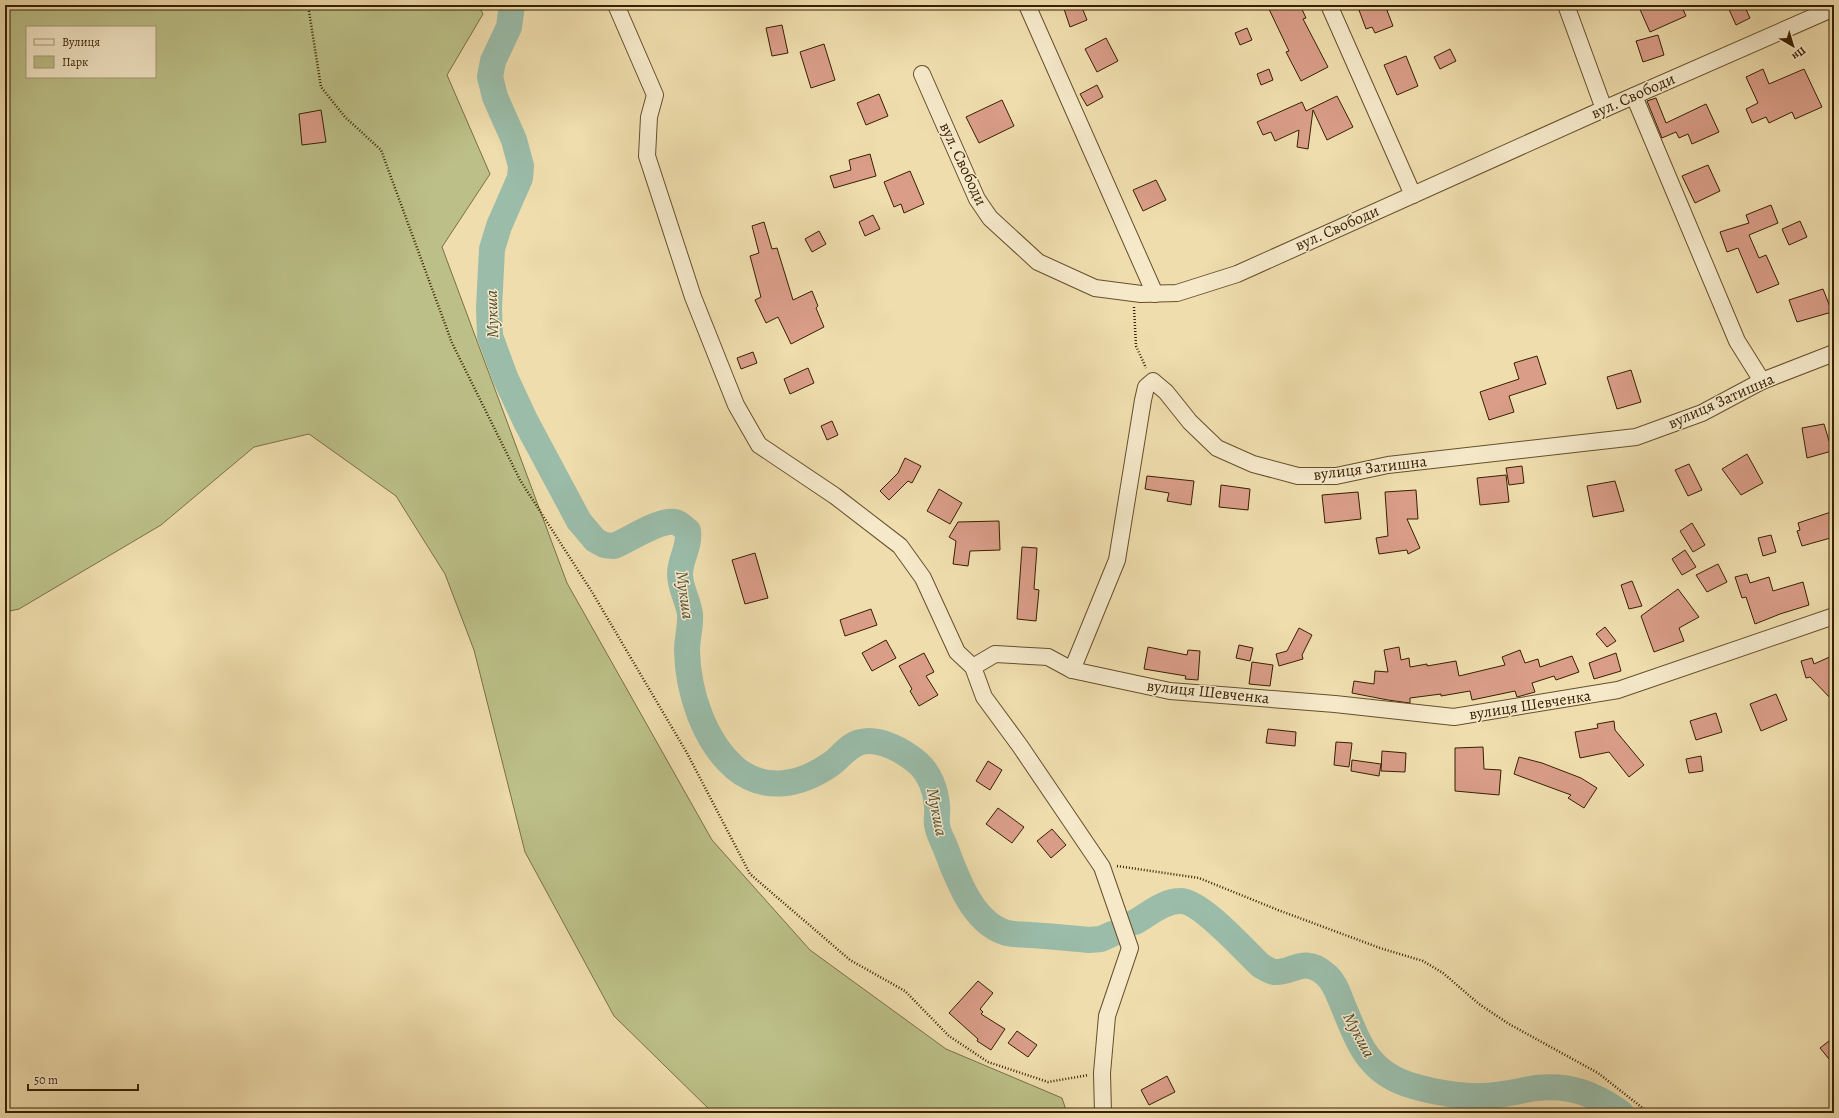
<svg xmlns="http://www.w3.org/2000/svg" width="1839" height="1118" viewBox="0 0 1839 1118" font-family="Alegreya,serif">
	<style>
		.green { fill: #bcc088; stroke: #7a7044; fill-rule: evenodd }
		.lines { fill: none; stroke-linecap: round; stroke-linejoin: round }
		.river { stroke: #9abca9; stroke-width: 26 }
		.building { fill: #d99d88; stroke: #382000 }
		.minor-casing { stroke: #664f2b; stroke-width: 18 }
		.path { stroke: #382000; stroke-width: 2.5; stroke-dasharray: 1 2; stroke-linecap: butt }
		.minor { stroke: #f5e9ca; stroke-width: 16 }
		.labels { text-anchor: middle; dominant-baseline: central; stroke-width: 3; stroke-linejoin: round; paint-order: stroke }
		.street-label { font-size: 16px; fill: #382000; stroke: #f5e9ca }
		.water-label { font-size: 17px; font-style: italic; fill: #554f33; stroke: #f5e9ca }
	</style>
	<rect width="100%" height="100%" fill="#efddad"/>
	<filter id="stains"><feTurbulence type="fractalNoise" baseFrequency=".005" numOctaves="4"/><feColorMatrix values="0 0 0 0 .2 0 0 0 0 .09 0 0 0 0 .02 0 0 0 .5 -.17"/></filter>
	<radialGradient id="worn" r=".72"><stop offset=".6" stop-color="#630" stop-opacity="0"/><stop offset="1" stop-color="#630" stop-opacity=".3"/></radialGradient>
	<path class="green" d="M5,5H478L483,14L447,75L490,174L442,247L567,583L712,840L810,950L946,1049L1062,1098L1067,1113H713L614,1016L525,852L474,650L445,574L396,496L309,434L254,447L161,525L19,609L5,612ZM27,27H155V77H27Z"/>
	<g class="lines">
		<g class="river">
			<path d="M512,5L509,27L493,61L490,77L495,97L514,140L521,166L520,178L499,226L492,249L489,308L490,336L505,377L526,422L579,521L595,540L604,545L614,546C629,540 659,519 675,522C680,523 684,528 688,531C690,547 680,559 680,574C680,588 688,600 690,614C691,626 687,638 687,651C688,692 704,741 735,768C765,793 801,785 831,764C841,757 848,745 861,742C879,737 904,751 918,763C930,774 936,791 937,806C938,812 936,819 937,825C938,833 943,841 946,849C957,878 972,921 1004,932C1012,935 1021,934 1030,935C1049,936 1069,938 1089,940L1101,939L1112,934"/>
			<path d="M1135,922C1149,914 1164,901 1180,901C1200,900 1245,951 1260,965C1265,968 1269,971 1274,972C1292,974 1303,955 1325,974C1334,981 1338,993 1342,1003C1359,1043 1367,1073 1413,1086C1433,1092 1462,1097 1482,1096C1501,1096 1518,1091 1536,1088C1569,1084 1595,1094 1621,1113"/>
		</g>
	</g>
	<g class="building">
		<polygon points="1074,5 1081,5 1087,20 1070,27 1064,9"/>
		<polygon points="1267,5 1300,5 1306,18 1303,19 1328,67 1301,81 1286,52 1289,51"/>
		<polygon points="1370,5 1385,5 1393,26 1375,33 1372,27 1366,29 1359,10"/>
		<polygon points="1638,5 1681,5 1686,16 1650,32"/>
		<polygon points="1727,5 1744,5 1750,18 1736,25"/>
		<polygon points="782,25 788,53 772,56 766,28"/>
		<polygon points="1247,28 1252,40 1240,45 1235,33"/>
		<polygon points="1658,35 1664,55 1643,62 1636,41"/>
		<polygon points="1106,38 1118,61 1097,72 1085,49"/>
		<polygon points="824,44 835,80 811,88 800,52"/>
		<polygon points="1450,49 1456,61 1440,69 1434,57"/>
		<polygon points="1406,56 1418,86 1397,95 1384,65"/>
		<polygon points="1269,69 1273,80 1261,85 1257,74"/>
		<polygon points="1763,69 1769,84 1804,69 1822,107 1795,119 1792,112 1769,123 1766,117 1752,123 1746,109 1758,103 1746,77"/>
		<polygon points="1097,85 1103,97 1087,106 1080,94"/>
		<polygon points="879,94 888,116 866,125 857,103"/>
		<polygon points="1337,96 1353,127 1327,140 1313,110 1308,149 1297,147 1299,130 1275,141 1271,132 1263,135 1257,122 1302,102 1306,111"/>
		<polygon points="1656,98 1666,123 1706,104 1719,132 1692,144 1688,134 1679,138 1676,132 1662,138 1647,101"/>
		<polygon points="1002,100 1014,126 979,143 966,117"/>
		<polygon points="321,110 326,142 302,145 299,114"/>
		<polygon points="870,154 876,176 834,188 830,176 851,170 849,160"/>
		<polygon points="1708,165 1720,191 1695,203 1682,176"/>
		<polygon points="910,171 924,204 904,213 901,204 894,207 884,182"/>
		<polygon points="1156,180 1166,200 1143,211 1133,190"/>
		<polygon points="1771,205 1778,223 1749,235 1759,258 1766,255 1779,284 1757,293 1738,248 1727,252 1720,232 1749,223 1746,215"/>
		<polygon points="873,215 880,229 865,236 859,222"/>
		<polygon points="1800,221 1807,237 1789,245 1782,229"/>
		<polygon points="764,222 772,249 777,248 793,300 812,291 818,306 816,308 824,327 791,344 778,317 766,323 755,300 761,297 750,256 759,253 752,226"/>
		<polygon points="819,231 826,244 812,252 805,239"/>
		<polygon points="1823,289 1832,312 1797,322 1789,300"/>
		<polygon points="753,352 757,363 741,369 737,358"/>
		<polygon points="1537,356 1546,384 1509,396 1514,412 1489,420 1480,392 1519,379 1514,363"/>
		<polygon points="808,368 814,383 790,394 784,379"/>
		<polygon points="1631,370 1641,402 1617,409 1607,377"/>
		<polygon points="832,421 838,435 827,440 821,426"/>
		<polygon points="1824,424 1832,451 1807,458 1802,428"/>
		<polygon points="1747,454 1763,483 1741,495 1722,469"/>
		<polygon points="905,458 921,466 912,483 908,481 889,500 880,491 898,473"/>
		<polygon points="1689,464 1702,490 1688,496 1675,470"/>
		<polygon points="1522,466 1524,483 1509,485 1506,468"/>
		<polygon points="1506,475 1509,502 1480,505 1477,478"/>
		<polygon points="1147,476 1194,481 1191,505 1167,501 1169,493 1145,489"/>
		<polygon points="1615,481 1624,511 1593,517 1587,486"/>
		<polygon points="1221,485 1250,489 1248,510 1219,507"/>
		<polygon points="939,489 962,503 950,524 927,511"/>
		<polygon points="1416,490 1418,519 1407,519 1420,548 1408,554 1407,550 1379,554 1376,538 1388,536 1385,492"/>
		<polygon points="1358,492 1361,519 1325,523 1322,495"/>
		<polygon points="1834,511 1834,537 1802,546 1797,531 1800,530 1798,523"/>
		<polygon points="999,521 1000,550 970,551 968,566 953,564 956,541 949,537 958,522"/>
		<polygon points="1692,523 1705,545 1693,552 1680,531"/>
		<polygon points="1771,535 1776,552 1763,556 1758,538"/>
		<polygon points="1022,547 1037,548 1034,589 1039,590 1036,621 1017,619"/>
		<polygon points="1685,550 1696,567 1682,575 1672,559"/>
		<polygon points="755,553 768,598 745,604 732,560"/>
		<polygon points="1718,564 1727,582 1707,592 1696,575"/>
		<polygon points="1747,574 1750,583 1769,577 1773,591 1803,582 1809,605 1780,614 1755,624 1746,597 1742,598 1735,577"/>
		<polygon points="1632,581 1642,606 1629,609 1621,585"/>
		<polygon points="1678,589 1699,617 1679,628 1684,641 1654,652 1641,616"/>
		<polygon points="871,609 877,625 845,636 840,620"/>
		<polygon points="1605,627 1616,641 1607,647 1596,634"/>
		<polygon points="1299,628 1312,635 1302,655 1303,659 1279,666 1276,654 1287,651"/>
		<polygon points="886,640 896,658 872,671 862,653"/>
		<polygon points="1239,645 1253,648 1250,661 1236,658"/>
		<polygon points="1148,647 1187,655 1188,650 1200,651 1198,680 1185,679 1186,676 1144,669"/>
		<polygon points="1399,647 1401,660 1409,658 1410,667 1427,664 1427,666 1456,661 1459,676 1505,665 1502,657 1520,650 1525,663 1538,659 1540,667 1572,656 1579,672 1556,680 1554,676 1532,683 1535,692 1517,697 1515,691 1472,700 1470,691 1441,696 1441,694 1410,698 1410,703 1388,700 1352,693 1354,681 1374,684 1375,671 1388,672 1384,650"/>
		<polygon points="924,653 934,672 926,676 938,695 919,706 910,691 912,689 899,666"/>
		<polygon points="1616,653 1621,671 1594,679 1589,663"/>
		<polygon points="1834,655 1834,702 1810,677 1806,678 1801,661 1812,658 1814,664"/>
		<polygon points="1252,662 1273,665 1270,686 1249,684"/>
		<polygon points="1776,694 1787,720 1761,731 1750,704"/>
		<polygon points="1716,713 1722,732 1696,740 1690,721"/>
		<polygon points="1614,721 1615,730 1644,765 1629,777 1609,752 1580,758 1575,732 1598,728 1597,724"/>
		<polygon points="1268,729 1296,732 1295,746 1266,743"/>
		<polygon points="1336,742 1352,743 1349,767 1334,765"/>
		<polygon points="1483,747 1484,769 1501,770 1499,795 1455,791 1455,748"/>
		<polygon points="1382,751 1406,753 1405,772 1381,771"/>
		<polygon points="1701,756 1703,771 1689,773 1686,759"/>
		<polygon points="1519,757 1542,763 1581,778 1597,788 1584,808 1568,798 1571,795 1514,774"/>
		<polygon points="1352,760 1381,764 1379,776 1351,771"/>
		<polygon points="988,761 1002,770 990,790 976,781"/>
		<polygon points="998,808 1024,827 1012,843 986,824"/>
		<polygon points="1052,829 1066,845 1051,858 1037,841"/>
		<polygon points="978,981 993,993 980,1009 983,1012 981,1014 1005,1029 991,1050 977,1041 978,1039 949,1013"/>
		<polygon points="1017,1031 1037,1045 1028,1057 1008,1043"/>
		<polygon points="1834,1037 1834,1065 1820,1048"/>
		<polygon points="1167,1076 1175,1092 1149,1105 1141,1090"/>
	</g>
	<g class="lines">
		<g class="minor-casing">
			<g id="minor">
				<polyline points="616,5 655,95 649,117 647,156 693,297 736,405 759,445 835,496 900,546 923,578 957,652 973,667 984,697 1020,746 1102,867 1130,948 1107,1016 1102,1073 1103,1113"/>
				<polyline points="1027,5 1155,294"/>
				<polyline points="1329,5 1413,195"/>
				<polyline points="1566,5 1604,109"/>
				<polyline points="922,74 977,199 990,218 1038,262 1095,288 1141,294 1177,293 1237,274 1604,109 1834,8"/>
				<polyline points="1634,96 1737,341 1762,381"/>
				<polyline points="973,667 995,654 1048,657 1072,670 1170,691 1335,704 1454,717 1618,690 1834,616"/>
				<polyline points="1072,670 1117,560 1143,400 1146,387 1153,381 1166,392 1190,422 1217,448 1253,464 1298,476 1336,476 1388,465 1636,437 1702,413 1762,381 1834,353"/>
			</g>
		</g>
		<g class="path">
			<polyline points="308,5 321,87 345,117 381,150 452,343 520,480 592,592 687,753 750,874 850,960 905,991 949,1036 988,1062 1048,1082 1089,1075"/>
			<polyline points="1134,307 1136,346 1146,368"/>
			<polyline points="1117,866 1199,878 1278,910 1380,948 1423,961 1443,973 1479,1004 1509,1024 1598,1073 1649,1113"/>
		</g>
		<use href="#minor" class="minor"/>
	</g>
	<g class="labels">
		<g class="street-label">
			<text transform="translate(1633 96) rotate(-24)">вул. Свободи</text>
			<text transform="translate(963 164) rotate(65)">вул. Свободи</text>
			<text transform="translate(1337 228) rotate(-24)">вул. Свободи</text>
			<text transform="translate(1721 401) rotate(-24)">вулиця Затишна</text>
			<text transform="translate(1370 468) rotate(-7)">вулиця Затишна</text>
			<text transform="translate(1208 692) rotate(6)">вулиця Шевченка</text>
			<text transform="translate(1530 705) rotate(-9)">вулиця Шевченка</text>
		</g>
		<g class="water-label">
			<text transform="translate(492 314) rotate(-92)">Мукша</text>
			<text transform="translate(685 595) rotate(82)">Мукша</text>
			<text transform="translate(937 812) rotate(79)">Мукша</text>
			<text transform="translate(1359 1035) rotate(62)">Мукша</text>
		</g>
	</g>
	<rect width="1839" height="1118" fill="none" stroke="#efddad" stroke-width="20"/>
	<rect x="6" y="6" width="1827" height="1106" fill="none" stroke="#382000" stroke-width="2"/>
	<rect x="10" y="10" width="1819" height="1098" fill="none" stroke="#382000"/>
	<rect x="26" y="26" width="130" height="52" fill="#f5e9ca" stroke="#a99979"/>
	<rect x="34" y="39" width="20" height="6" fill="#f5e9ca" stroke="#a99979"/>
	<text x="62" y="46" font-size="12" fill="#382000">Вулиця</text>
	<rect x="34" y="56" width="20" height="12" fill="#bcc088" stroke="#a99979"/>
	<text x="62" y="66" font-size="12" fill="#382000">Парк</text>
	<g transform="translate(1793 46) rotate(142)" stroke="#f5e9ca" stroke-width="3" paint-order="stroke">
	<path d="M0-3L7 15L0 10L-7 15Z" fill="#382000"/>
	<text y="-6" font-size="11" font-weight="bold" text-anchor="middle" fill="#382000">Пн</text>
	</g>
	<path d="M28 1084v6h110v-6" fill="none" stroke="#382000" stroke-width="2"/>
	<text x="34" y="1084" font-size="12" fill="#382000" stroke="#f5e9ca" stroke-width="3" paint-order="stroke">50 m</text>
	<rect width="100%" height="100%" filter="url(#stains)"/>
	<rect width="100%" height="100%" fill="url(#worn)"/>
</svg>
